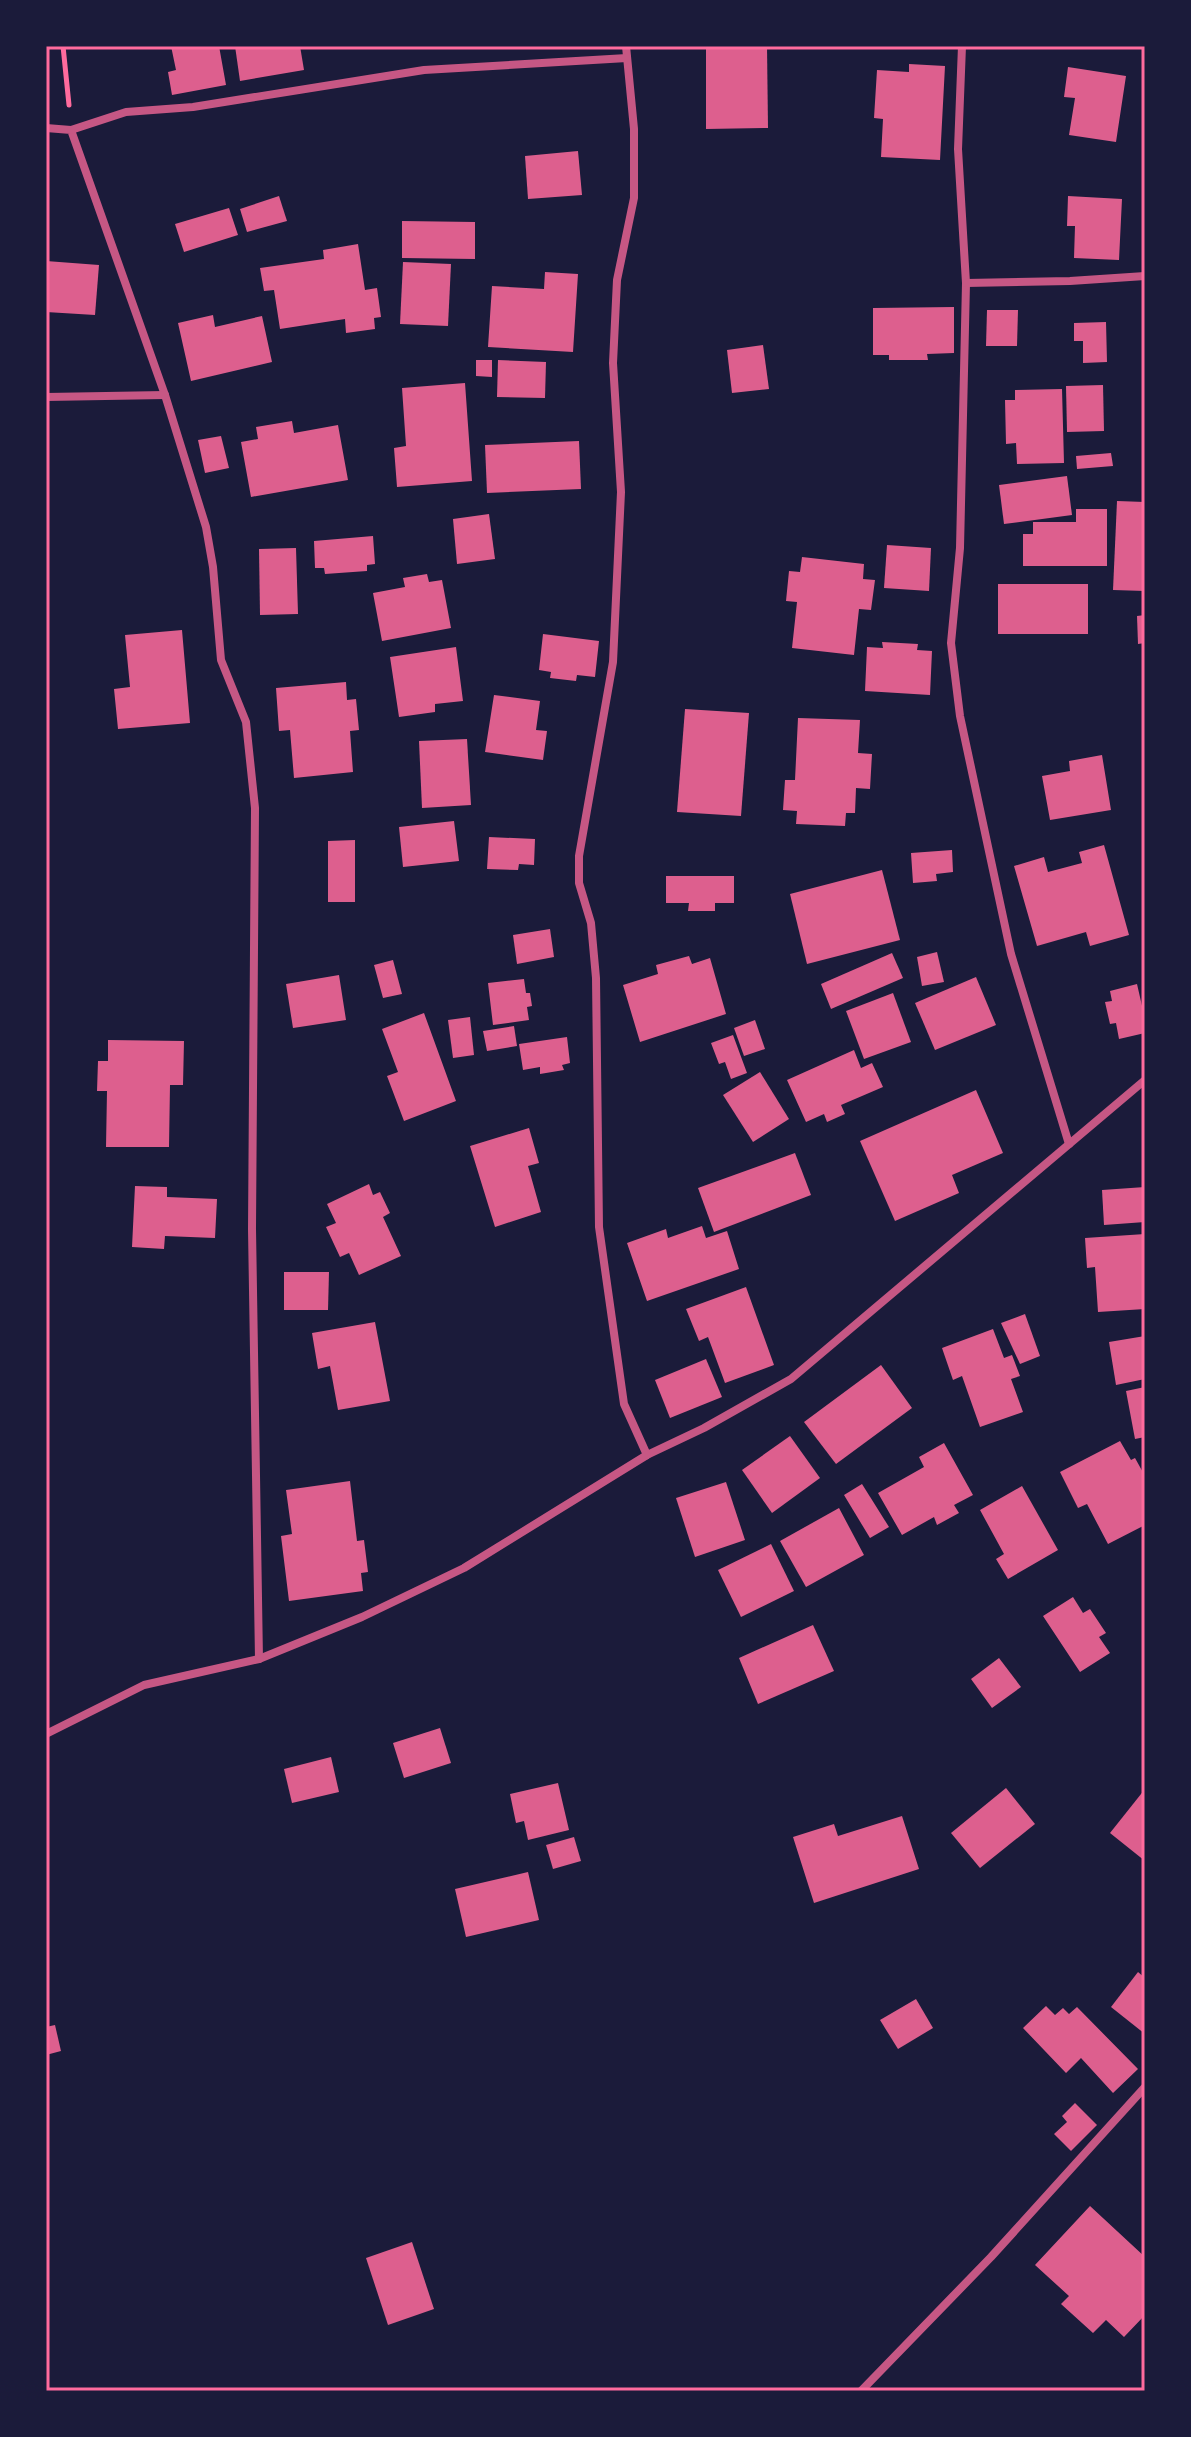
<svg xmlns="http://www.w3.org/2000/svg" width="1191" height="2437" viewBox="0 0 1191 2437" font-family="'Fira Sans Condensed',sans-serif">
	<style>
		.building { fill: #dd5f8e }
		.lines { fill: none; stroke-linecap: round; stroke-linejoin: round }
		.path { stroke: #ff6b9d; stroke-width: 5 }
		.minor { stroke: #c65784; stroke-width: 8 }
		.neatline { fill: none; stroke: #ff6b9d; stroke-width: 3 }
	</style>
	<rect width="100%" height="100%" fill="#1b1b3a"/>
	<g class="building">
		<polygon points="171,46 219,46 226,85 172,95 168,72 176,70"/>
		<polygon points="235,46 300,46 304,70 240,81"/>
		<polygon points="706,46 767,46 768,128 706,129"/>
		<polygon points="909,64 945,66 940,160 881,157 883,119 874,118 877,70 909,72"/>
		<polygon points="1068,67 1126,76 1116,142 1069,135 1075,98 1064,97"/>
		<polygon points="578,151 582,195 528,199 525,156"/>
		<polygon points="279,196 287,221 247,232 240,209"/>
		<polygon points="1068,196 1122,199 1119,260 1074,258 1075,226 1067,226"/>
		<polygon points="229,208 238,235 184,252 175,224"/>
		<polygon points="402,221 475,222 475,259 402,258"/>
		<polygon points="358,244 365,290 377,288 381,317 374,318 375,329 346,333 345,319 280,329 274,290 264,291 260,268 324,259 323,250"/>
		<polygon points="46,261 99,265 95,315 46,312"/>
		<polygon points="403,262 451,264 448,326 400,324"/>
		<polygon points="545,272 578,274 573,352 488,347 492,286 544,289"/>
		<polygon points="954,307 954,353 927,354 928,360 889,360 889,355 873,355 873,308"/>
		<polygon points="987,310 1018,310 1017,346 986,346"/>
		<polygon points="213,315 215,327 262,316 272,362 191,381 178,323"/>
		<polygon points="1106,322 1107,362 1083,363 1083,341 1074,341 1074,323"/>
		<polygon points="763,345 769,389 732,393 727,350"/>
		<polygon points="476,360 492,360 492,377 476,376"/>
		<polygon points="498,360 546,362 545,398 497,397"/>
		<polygon points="465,383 472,481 397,487 394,448 406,446 402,388"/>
		<polygon points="1103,385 1104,431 1067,432 1066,386"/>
		<polygon points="1062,389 1064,463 1017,464 1016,443 1006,444 1005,400 1015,400 1015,390"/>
		<polygon points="292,421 294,433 338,425 348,480 251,497 241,442 258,439 256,427"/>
		<polygon points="221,436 229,468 205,473 198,440"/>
		<polygon points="579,441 581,489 487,493 485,445"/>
		<polygon points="1111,453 1113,466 1077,469 1076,456"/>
		<polygon points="1067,476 1072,515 1004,524 999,485"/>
		<polygon points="1117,501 1145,502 1145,591 1113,590"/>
		<polygon points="1076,509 1107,509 1107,566 1023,566 1023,534 1033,534 1033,522 1076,522"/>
		<polygon points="489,514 495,559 457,564 453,519"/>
		<polygon points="373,536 375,564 367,565 367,571 325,574 324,568 315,568 314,541"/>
		<polygon points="887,545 931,548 929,591 884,588"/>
		<polygon points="296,548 298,614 260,615 259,549"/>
		<polygon points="802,557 864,564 863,579 875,580 871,610 859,609 854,655 792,648 797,602 786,601 789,571 800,572"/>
		<polygon points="427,574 429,582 442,580 451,628 382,641 373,593 405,587 403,578"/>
		<rect x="998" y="584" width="90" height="50"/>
		<polygon points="1145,615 1145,643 1138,644 1137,616"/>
		<polygon points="182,630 190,723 118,729 114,689 130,687 125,635"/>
		<polygon points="543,634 599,641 595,677 577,675 576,681 550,678 551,672 539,670"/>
		<polygon points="882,642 918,644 917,650 932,651 930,695 865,691 867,647 883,648"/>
		<polygon points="456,647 463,701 435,704 435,712 399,717 390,657"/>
		<polygon points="346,682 347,700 356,699 359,730 350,731 353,772 294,778 290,730 279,731 276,688"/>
		<polygon points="494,695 540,701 536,730 547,731 543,760 485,752"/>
		<polygon points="685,709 749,713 741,816 677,812"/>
		<polygon points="798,718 860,720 858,753 872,754 870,789 856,788 855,813 846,813 845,826 796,824 797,811 783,810 785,780 795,780"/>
		<polygon points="467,739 471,805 422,808 419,741"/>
		<polygon points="1102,755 1111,810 1050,820 1042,776 1070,771 1069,761"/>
		<polygon points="454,821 459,861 403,867 399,827"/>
		<polygon points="489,837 535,839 534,865 519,864 518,870 487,869"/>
		<polygon points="355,840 355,902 328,902 328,841"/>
		<polygon points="1104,845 1129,935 1090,946 1086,932 1037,946 1014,866 1044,857 1048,872 1082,863 1079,852"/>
		<polygon points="952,850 953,872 936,874 937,881 913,883 911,853"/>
		<polygon points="882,870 900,940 807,964 790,894"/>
		<polygon points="666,876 734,876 734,903 715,903 715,911 688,911 689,903 666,903"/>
		<polygon points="550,929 554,957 517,964 513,935"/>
		<polygon points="937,952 944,982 922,986 917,957"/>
		<polygon points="892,953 903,978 831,1009 821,984"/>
		<polygon points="689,956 692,964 710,958 726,1014 640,1042 623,985 658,974 656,965"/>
		<polygon points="393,960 402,994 383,998 374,965"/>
		<polygon points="339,975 346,1020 293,1028 286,984"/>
		<polygon points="976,977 996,1025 935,1050 915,1003"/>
		<polygon points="524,979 526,993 530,993 532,1006 527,1007 529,1020 493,1025 488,983"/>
		<polygon points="1137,984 1145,1019 1145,1033 1119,1039 1116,1023 1110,1024 1105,1002 1112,1001 1110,991"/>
		<polygon points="893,993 911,1042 864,1059 846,1011"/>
		<polygon points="424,1013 456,1101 404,1121 387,1076 398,1072 382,1029"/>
		<polygon points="470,1017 474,1055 453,1058 448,1020"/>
		<polygon points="755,1020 765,1049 744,1056 734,1028"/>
		<polygon points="514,1026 517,1046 487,1051 483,1031"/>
		<polygon points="733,1035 747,1073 731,1079 725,1062 719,1064 711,1043"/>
		<polygon points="567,1037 570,1063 562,1065 564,1070 540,1074 540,1067 523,1070 519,1044"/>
		<polygon points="108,1040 184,1041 183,1085 170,1085 169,1147 106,1147 107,1091 97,1091 98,1061 108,1061"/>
		<polygon points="854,1050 861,1068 872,1063 883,1087 841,1105 845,1114 827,1122 824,1114 806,1122 787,1080"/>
		<polygon points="760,1072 789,1119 753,1142 723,1095"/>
		<polygon points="976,1090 1003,1153 952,1175 959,1193 895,1221 860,1141"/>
		<polygon points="529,1128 539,1163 528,1166 541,1212 495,1227 470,1146"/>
		<polygon points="795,1153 811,1195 714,1232 698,1188"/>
		<polygon points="369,1184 373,1195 380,1192 390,1213 383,1217 401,1256 359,1275 349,1253 340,1257 326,1227 336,1223 327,1204"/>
		<polygon points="135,1186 167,1187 167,1197 217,1199 215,1238 165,1236 164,1249 132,1247"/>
		<polygon points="1145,1187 1145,1222 1104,1225 1102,1190"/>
		<polygon points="702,1226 706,1238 727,1231 739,1269 647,1301 627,1243 666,1229 668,1238"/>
		<polygon points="1145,1234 1145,1309 1098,1312 1095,1267 1087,1268 1085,1238"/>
		<polygon points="284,1272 329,1272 328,1310 284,1310"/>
		<polygon points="746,1287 774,1365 725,1383 708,1337 699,1341 686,1309"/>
		<polygon points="1025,1314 1040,1356 1020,1364 1001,1323"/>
		<polygon points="375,1322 390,1401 338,1410 330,1366 318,1369 312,1333"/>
		<polygon points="993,1329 1004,1358 1012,1355 1020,1376 1011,1379 1023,1412 980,1427 962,1376 953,1380 942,1348"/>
		<polygon points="1145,1336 1145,1379 1116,1385 1109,1342"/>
		<polygon points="706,1359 722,1397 670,1418 655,1380"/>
		<polygon points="881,1365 912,1408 836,1464 804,1422"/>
		<polygon points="1145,1387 1145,1437 1135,1439 1126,1391"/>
		<polygon points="790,1436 820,1478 772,1513 742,1470"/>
		<polygon points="1120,1441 1131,1460 1135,1458 1145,1476 1145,1525 1108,1544 1087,1504 1078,1508 1060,1472"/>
		<polygon points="944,1443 973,1495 954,1505 959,1513 937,1525 934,1517 902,1535 878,1493 924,1467 919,1457"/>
		<polygon points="350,1481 357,1541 364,1540 368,1572 361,1573 363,1591 289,1601 281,1536 292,1534 286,1490"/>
		<polygon points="726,1482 745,1540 695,1557 676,1498"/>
		<polygon points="862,1484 889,1527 870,1538 844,1495"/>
		<polygon points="1022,1486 1058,1550 1008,1579 996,1559 1004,1554 980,1510"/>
		<polygon points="839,1508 864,1555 806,1587 780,1541"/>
		<polygon points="771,1544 794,1591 741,1617 718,1570"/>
		<polygon points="1073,1597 1083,1613 1090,1609 1106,1633 1099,1637 1110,1653 1080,1672 1043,1616"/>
		<polygon points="813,1625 834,1671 758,1704 739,1658"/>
		<polygon points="999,1658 1021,1687 992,1708 971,1679"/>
		<polygon points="440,1728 451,1763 404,1778 393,1743"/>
		<polygon points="331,1757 339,1792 292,1803 284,1769"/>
		<polygon points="558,1783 569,1830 528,1840 524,1821 516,1823 510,1794"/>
		<polygon points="1006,1788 1035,1824 980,1868 951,1833"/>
		<polygon points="1145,1789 1145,1861 1110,1833"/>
		<polygon points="902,1816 919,1869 814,1903 793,1837 834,1824 838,1836"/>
		<polygon points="574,1837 581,1861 553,1869 546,1845"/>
		<polygon points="528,1872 539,1920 466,1937 455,1889"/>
		<polygon points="1138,1972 1145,1978 1145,2034 1111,2007"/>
		<polygon points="916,1999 933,2028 898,2049 880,2020"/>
		<polygon points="1046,2006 1055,2015 1063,2008 1069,2014 1077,2007 1138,2069 1113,2093 1081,2058 1066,2073 1023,2028"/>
		<polygon points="55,2025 61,2051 46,2055 46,2027"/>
		<polygon points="1075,2103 1097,2125 1071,2151 1054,2134 1067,2122 1062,2116"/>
		<polygon points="1090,2206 1145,2257 1145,2315 1124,2337 1106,2320 1093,2333 1061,2304 1069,2296 1035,2265"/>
		<polygon points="412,2242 434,2309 388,2325 366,2258"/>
	</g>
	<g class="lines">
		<polyline class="path" points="63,46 69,105"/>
		<g class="minor">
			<polyline points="626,46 634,129 634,198 617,280 613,363 621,492 613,662 579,856 579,883 591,923 596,978 599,1227 624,1404 647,1455"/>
			<polyline points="962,46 958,149 966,283 960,548 951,643 960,716 1011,954 1069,1144"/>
			<polyline points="46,128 71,130 165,395 206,527 213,567 221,660 246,722 255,808 252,1229 259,1659"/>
			<polyline points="71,130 126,112 193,107 424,70 627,58"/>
			<polyline points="966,283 1070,281 1145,276"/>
			<polyline points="46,397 165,395"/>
			<polyline points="46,1734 144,1685 259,1659 362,1617 464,1568 647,1455 704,1428 791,1379 1145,1080"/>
			<polyline points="861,2391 991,2257 1145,2087"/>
		</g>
	</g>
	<rect width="1191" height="2437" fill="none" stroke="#1b1b3a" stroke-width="96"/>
	<rect x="48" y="48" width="1095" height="2341" class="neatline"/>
</svg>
